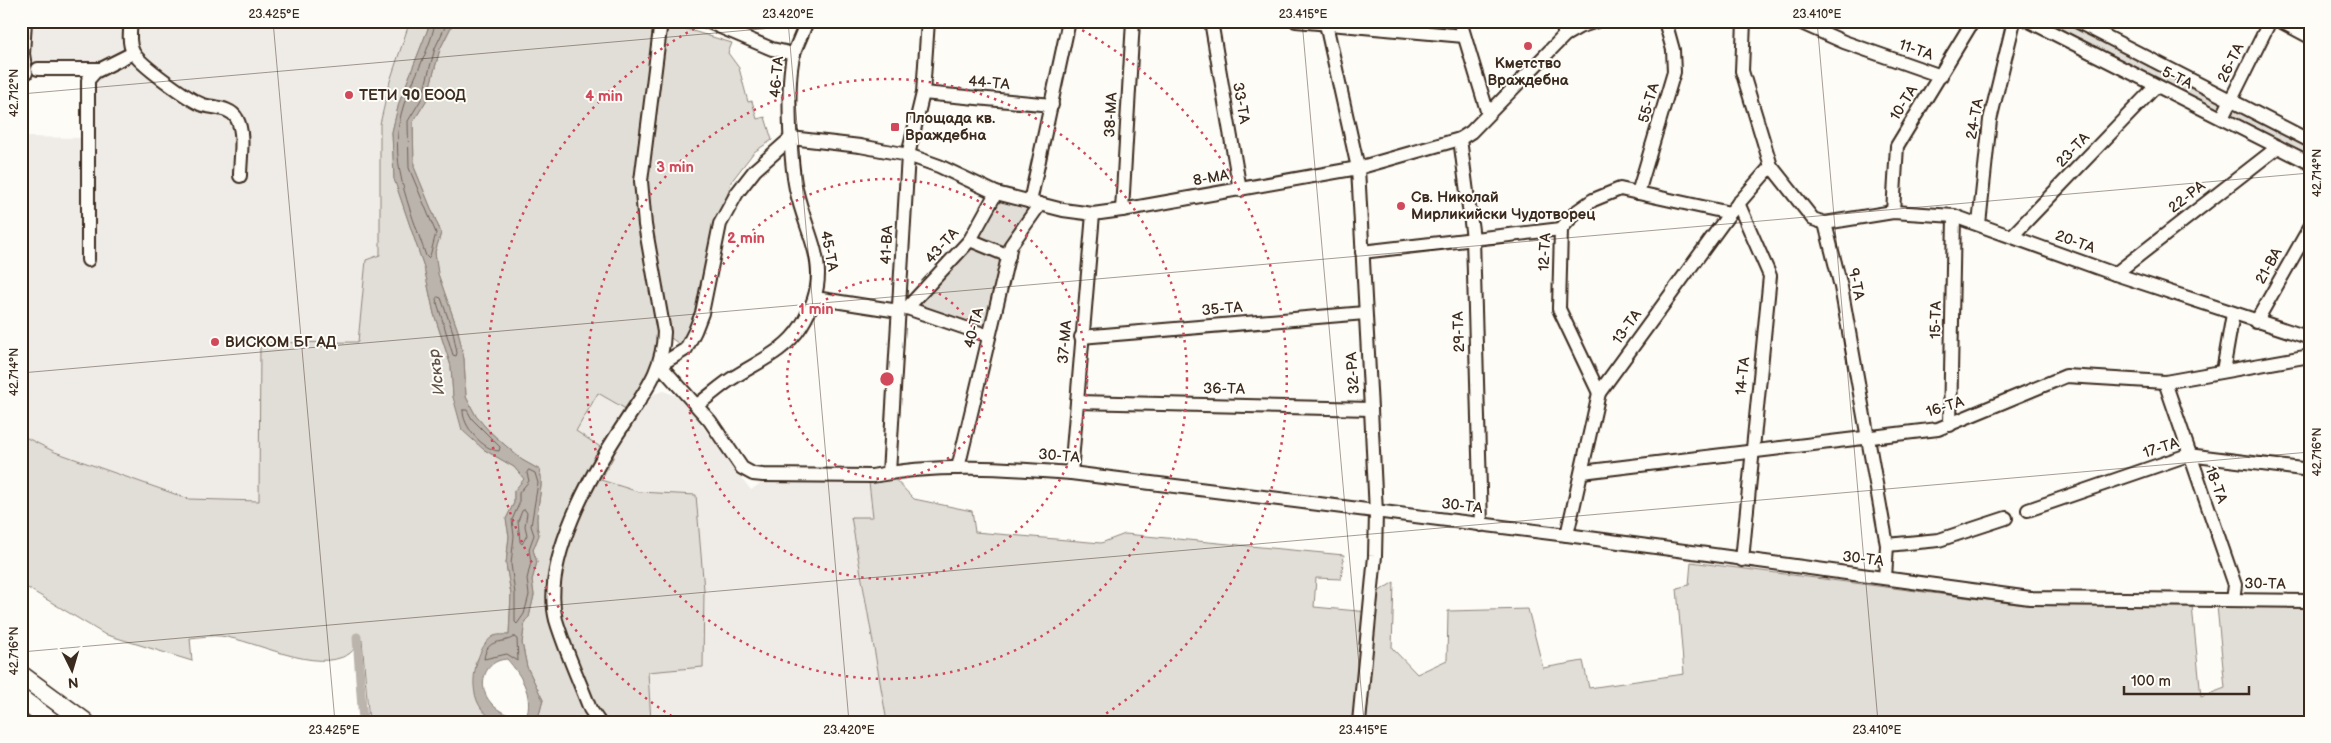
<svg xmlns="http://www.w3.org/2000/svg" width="2331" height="743" viewBox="0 0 2331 743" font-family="'Balsamiq Sans',sans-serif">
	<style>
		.built { fill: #efece7 }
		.green { fill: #e1ded7; stroke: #8e847a }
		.water { fill: #bbb4ad; stroke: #887d74 }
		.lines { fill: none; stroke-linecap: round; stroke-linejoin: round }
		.shore { stroke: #6e6157; stroke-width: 1 }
		.canal { stroke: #bbb4ad; stroke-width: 9 }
		.minor-casing { stroke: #3b2a1e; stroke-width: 16 }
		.highway-casing { stroke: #3b2a1e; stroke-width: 21 }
		.minor { stroke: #fdfcf7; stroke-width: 12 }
		.highway { stroke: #fdfcf7; stroke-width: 18 }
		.ticks { fill: none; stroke: #3b2a1e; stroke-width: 1; stroke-opacity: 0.45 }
		.ring { fill: none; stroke: #d1495b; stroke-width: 2.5; stroke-dasharray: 2.5 5 }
		.poi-dot { fill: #d1495b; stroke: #fdfcf7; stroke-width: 2 }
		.labels { text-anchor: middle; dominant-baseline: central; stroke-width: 4; stroke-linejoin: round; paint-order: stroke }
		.street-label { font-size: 15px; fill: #3b2a1e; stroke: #fdfcf7 }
		.poi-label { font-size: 15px; font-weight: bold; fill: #3b2a1e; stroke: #fdfcf7; text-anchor: start }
		.water-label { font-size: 16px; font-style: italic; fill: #615349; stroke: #fdfcf7 }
		.centre { fill: #d1495b; stroke: #fdfcf7; stroke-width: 2.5 }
		.ring-label { font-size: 15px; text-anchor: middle; font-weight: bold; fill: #d1495b; stroke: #fdfcf7; stroke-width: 4; stroke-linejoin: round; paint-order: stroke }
		.neatline { fill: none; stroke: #3b2a1e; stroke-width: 2 }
		.ticks-label { font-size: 12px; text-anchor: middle; fill: #3b2a1e }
	</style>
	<rect width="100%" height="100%" fill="#fdfcf7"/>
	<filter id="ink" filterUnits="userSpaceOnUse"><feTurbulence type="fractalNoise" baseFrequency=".02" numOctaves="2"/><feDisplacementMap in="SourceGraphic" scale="10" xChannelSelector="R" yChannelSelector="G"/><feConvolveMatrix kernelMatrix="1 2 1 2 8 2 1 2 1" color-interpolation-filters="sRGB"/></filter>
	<g filter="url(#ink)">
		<g class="built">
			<polygon points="31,21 410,21 390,81 380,255 366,260 358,342 260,344 259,501 190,499 55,452 21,435 21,137 86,138 88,74 27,73"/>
			<polygon points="664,391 681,398 751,490 764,481 869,482 873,518 851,518 887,722 651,722 648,672 703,666 704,590 696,495 639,492 600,480 576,431 598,393 639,416 654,394"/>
		</g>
		<g class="green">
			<path d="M410,21H431L399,103L392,132L394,178L424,267L434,314L451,366L453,397L483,449L514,467L525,479L514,491V503L506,519L509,536L506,564L511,594L509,635L494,636L475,663L489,715L500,722H369L362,640C358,644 354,650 349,654C316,674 257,641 221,636C212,635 200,637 190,638L192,661L104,634L21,584V435L55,452L189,499L259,501L260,343L358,342L366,260L380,255V124L390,81Z"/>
			<path d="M454,21H660L732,43L728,53L739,68L748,102L752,101L757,119L765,117L772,140L754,152L731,182L686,349L664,333L663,350L631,412L598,393L576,431L614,456L601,480L639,492L696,495L704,590L703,667L648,672L651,722H537L543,700L527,667L522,643L525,621L529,617L534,595L532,580L537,562L533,550L539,535C532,514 545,491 540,470L522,460L489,431L476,416L466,397L464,359L458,331L438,274L435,252L441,233L414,167L413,122L426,101L440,49Z"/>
			<polygon points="2029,21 2076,21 2310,142 2310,163"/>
			<polygon points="996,193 1040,204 1019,233 989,336 907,308 970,240"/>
			<polygon points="889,473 914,499 972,511 975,532 1101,543 1125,534 1344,555 1341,579 1316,578 1314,607 1369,612 1371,596 1394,582 1392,648 1417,674 1447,660 1448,611 1528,609 1543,668 1583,661 1589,688 1684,674 1677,588 1689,585 1691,562 2025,605 2192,606 2201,697 2225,688 2217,606 2310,606 2310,722 887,722 851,517 873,517 869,482"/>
		</g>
		<path class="water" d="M431,21H454L440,49L426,101L413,122L414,167L441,233L435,252L438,274L458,331L464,359L466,397L476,416L489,431L522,460L540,470C545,491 532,514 539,535L533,550L537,562L532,580L534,595L529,617L525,621L522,643L527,667L543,700L537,722H524C536,699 522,676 507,659C484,660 476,686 491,703C498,712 512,716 522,722C515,722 504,724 498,721C469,710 470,675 481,651C484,645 488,639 494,636C498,634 505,635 509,635L511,594L506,564L509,536L506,519L514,503V491L524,479L514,467L483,449L462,430L453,397L451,366L434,314L424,267L394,179L392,132L399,103Z"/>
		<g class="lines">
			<g class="shore">
				<path d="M435,21C433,43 412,81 404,104C386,158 409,205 426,256L428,258L430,256L436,233L409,168L408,121L422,98L435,48L448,21"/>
				<polygon points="438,297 441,298 453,332 457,353 456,356 453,355 436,299"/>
				<path d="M463,410H467L472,419L500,447L499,451C483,450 462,426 463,410Z"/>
				<polygon points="529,470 535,473 538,483 531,526 534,535 529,549 531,562 527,579 529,595 524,614 517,624 515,622 515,594 511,564 514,536 512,520 519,504 519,493 529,481 527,473"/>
				<polygon points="525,510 527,513 525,526 527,535 522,544 520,542 518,521 522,511"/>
				<path d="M514,637L517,639L518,661L507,654L484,659C487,637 501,645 514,637Z"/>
			</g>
			<polyline class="canal" points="357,637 363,722"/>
			<g class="minor-casing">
				<g id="minor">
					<polyline points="25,21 23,54 26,73"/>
					<path d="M131,21C130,30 128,43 133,52C139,64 189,100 203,105C214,108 231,107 237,119C245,134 240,159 240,176"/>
					<polyline points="706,21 772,49 794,54"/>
					<polyline points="1211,21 1240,190"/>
					<polyline points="1296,21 1464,36"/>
					<polyline points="1460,21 1488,114"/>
					<polyline points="1561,21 1565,35"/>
					<polyline points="1744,21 1742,71 1771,166 1813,219 1825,223 1841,287 1887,545 1885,578"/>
					<polyline points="1797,21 1844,42 1941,76"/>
					<polyline points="2029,21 2310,163"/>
					<polyline points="2076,21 2310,141"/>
					<polyline points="2280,21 2310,37"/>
					<polyline points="1326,24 1358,168 1371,409 1376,513 1375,556 1359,722"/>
					<polyline points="38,69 100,69"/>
					<polyline points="923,93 1052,105"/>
					<polyline points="2222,118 2270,21"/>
					<polyline points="791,138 860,146 908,155 939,166 996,193 1063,210 1093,214 1122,210 1358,168 1460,139 1471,132 1565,35 1579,27 1597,21"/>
					<polyline points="1460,139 1473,238 1481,525"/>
					<polyline points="1638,193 1674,72 1673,50 1665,21"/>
					<polyline points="1030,202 1069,21"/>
					<polyline points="1738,203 1770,276 1742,560"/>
					<polyline points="1122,210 1133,21"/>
					<polyline points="1893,212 1897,146 1973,21"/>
					<polyline points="1825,223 1893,212 1954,216 2115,274 2310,338"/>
					<polyline points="1979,224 1990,120 2014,21"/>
					<polyline points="2012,236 2156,86"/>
					<polyline points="970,240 1009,256"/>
					<polyline points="1362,252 1561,229"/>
					<polyline points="88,260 88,80 95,72 133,53"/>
					<polyline points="2115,274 2278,147"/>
					<polyline points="815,298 892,310 907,308 970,240 996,193"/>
					<polyline points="907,308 989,336"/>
					<polyline points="2256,322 2310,227"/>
					<polyline points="1081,337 1365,313"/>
					<path d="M660,365L710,421L742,468L753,474L763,475L872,476C937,463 1006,468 1071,473L1567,535L2030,598L2310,601"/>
					<polyline points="660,365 686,349 695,331 702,313 720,224 737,193 755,170 791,138"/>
					<polyline points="2223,371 2233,314"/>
					<polyline points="2165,382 2235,585 2233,600"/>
					<polyline points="1599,393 1559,309 1561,229 1576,212 1593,200 1620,189 1730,213"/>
					<polyline points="1077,402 1371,409"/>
					<path d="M697,405C710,396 722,384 736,376C760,361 786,350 801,326C836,270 808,243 796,189C790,159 786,81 794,53C798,42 803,32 807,21"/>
					<polyline points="1950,425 1954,216"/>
					<polyline points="958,468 1011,245 1040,204"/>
					<polyline points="1582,472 1938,429 2066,376 2165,382 2310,356"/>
					<polyline points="889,473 908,155 923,93 928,21"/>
					<polyline points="1071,473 1093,214"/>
					<polyline points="2028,510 2188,455 2310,470"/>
					<polyline points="1567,535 1599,393 1730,213 1771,166"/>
					<polyline points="1887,545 1939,540 2006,518"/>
					<path d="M599,722L590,709C579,680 565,650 556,620C541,561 592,472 624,424C644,392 663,371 664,332L645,225L641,181L661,21"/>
				</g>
			</g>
			<g class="highway-casing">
				<g id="highway">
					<polyline points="21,675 85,722"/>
					<polyline points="21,699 52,722"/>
				</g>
			</g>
			<use href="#minor" class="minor"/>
			<use href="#highway" class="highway"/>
		</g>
	</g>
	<path class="ticks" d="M273,21L335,722M788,21L849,722M1302,21L1364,722M1817,21L1878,722M21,94L852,21M21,373L2310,173M21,652L2310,452"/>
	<g class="ring">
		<circle cx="887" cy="379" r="100"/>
		<circle cx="887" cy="379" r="200"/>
		<circle cx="887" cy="379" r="300"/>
		<path d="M678 720A400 400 0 0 1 705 23M1069 23A400 400 0 0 1 1096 720"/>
	</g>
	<g class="poi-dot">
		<circle cx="1528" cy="46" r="5"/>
		<circle cx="349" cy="95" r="5"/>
		<rect x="890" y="122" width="10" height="10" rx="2.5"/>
		<circle cx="1401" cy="206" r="5"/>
		<circle cx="215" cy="342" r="5"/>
	</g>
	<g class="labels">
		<g class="street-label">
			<text transform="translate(1916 50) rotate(19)">11-ТА</text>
			<text transform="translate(2231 63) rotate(-64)">26-ТА</text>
			<text transform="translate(777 77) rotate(-85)">46-ТА</text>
			<text transform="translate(2177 78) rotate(26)">5-ТА</text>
			<text transform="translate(989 83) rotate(5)">44-ТА</text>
			<text transform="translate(1241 103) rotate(80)">33-ТА</text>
			<text transform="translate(1649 103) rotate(-74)">55-ТА</text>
			<text transform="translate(1904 103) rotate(-58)">10-ТА</text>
			<text transform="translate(1111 115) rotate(-87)">38-МА</text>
			<text transform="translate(1975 119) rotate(-80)">24-ТА</text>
			<text transform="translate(2073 150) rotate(-47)">23-ТА</text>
			<text transform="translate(1211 178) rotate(-10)">8-МА</text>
			<text transform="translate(2187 197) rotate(-38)">22-РА</text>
			<text transform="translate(2075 242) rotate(20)">20-ТА</text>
			<text transform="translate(887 245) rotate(-87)">41-ВА</text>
			<text transform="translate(942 246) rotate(-48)">43-ТА</text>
			<text transform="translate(829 251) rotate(79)">45-ТА</text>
			<text transform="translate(1545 252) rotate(-87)">12-ТА</text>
			<text transform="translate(2269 266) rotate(-61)">21-ВА</text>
			<text transform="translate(1856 284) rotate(78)">9-ТА</text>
			<text transform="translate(1222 309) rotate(-5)">35-ТА</text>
			<text transform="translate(1936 320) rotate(-89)">15-ТА</text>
			<text transform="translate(1627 327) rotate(-54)">13-ТА</text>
			<text transform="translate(974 328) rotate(-76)">40-ТА</text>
			<text transform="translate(1459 332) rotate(-92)">29-ТА</text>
			<text transform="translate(1065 342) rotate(-85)">37-МА</text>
			<text transform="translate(1353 373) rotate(-94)">32-РА</text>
			<text transform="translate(1743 376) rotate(-84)">14-ТА</text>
			<text transform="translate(1224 389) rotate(1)">36-ТА</text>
			<text transform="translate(1945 407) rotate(-17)">16-ТА</text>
			<text transform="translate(2161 448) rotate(-18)">17-ТА</text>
			<text transform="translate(1059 456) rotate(5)">30-ТА</text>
			<text transform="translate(2216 485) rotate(70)">18-ТА</text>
			<text transform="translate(1462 506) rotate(7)">30-ТА</text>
			<text transform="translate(1863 559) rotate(7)">30-ТА</text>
			<text transform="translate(2265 584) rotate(1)">30-ТА</text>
		</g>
		<g class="poi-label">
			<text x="1528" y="63" text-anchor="middle">Кметство<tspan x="1528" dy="17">Враждебна</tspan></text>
			<text x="359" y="95">ТЕТИ 90 ЕООД</text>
			<text x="905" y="118">Площада кв.<tspan x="905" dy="17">Враждебна</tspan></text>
			<text x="1411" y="197">Св. Николай<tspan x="1411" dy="17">Мирликийски Чудотворец</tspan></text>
			<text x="225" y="342">ВИСКОМ БГ АД</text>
		</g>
		<g class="water-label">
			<text transform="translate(437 372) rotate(-97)">Искър</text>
		</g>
	</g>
	<circle cx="887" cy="379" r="8" class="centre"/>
	<g class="ring-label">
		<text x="604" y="101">4 min</text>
		<text x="675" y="172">3 min</text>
		<text x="746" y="243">2 min</text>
		<text x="816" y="314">1 min</text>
	</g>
	<rect width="2331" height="743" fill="none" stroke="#fdfcf7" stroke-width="55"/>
	<g transform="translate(72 670) rotate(175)" stroke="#fdfcf7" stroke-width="4" paint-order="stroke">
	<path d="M0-4L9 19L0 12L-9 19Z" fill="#3b2a1e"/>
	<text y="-8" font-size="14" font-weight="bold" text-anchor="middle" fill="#3b2a1e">N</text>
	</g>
	<path d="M2124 686v8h125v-8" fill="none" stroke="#3b2a1e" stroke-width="2.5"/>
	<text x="2131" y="686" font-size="15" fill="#3b2a1e" stroke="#fdfcf7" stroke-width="4" paint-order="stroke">100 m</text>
	<rect x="28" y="28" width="2276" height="688" class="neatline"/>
	<g class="ticks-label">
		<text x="274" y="18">23.425°E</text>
		<text x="788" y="18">23.420°E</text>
		<text x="1303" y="18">23.415°E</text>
		<text x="1817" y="18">23.410°E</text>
		<text transform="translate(14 93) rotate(-90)" y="4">42.712°N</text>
		<text transform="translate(2317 173) rotate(-90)" y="4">42.714°N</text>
		<text transform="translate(14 372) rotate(-90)" y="4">42.714°N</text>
		<text transform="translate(2317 452) rotate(-90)" y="4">42.716°N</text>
		<text transform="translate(14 651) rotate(-90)" y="4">42.716°N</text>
		<text x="334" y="734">23.425°E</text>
		<text x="849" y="734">23.420°E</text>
		<text x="1363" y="734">23.415°E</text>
		<text x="1877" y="734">23.410°E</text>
	</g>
</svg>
